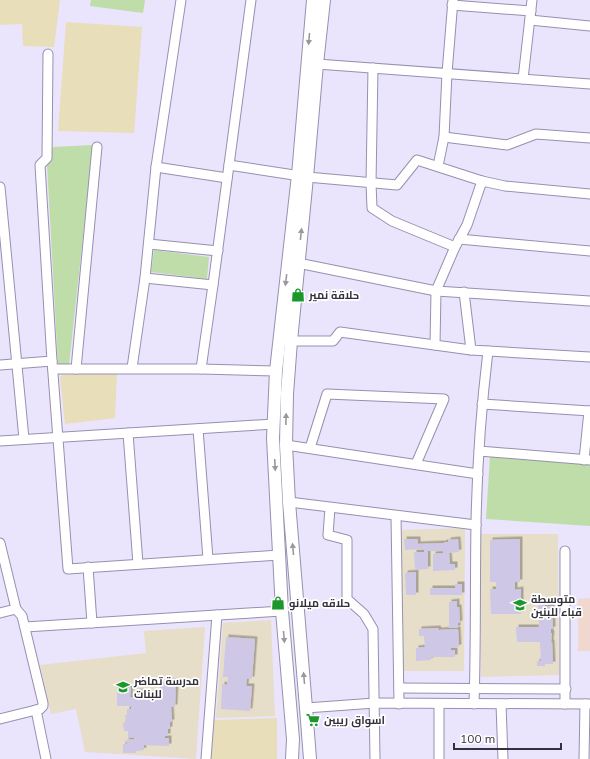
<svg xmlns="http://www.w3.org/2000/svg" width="590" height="759" viewBox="0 0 590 759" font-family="Mulish,Cairo,sans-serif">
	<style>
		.education { fill: #e6dec8 }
		.medical { fill: #f0d8ce }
		.green { fill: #bfdda8 }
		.sand { fill: #e8deb9 }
		.building { fill: #cec7e6; filter: url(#shadow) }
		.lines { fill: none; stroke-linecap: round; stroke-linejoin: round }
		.minor-casing { stroke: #9790ae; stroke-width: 11 }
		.secondary-casing { stroke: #9790ae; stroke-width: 14 }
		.minor { stroke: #fff; stroke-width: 9 }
		.secondary { stroke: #fff; stroke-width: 12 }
		.oneway { fill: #9a989e }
		.labels { text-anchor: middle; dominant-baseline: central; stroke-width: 3.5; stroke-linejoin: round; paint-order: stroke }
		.poi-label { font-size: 11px; font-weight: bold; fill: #34313d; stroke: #fff; text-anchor: start }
	</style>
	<defs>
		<filter id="shadow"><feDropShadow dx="2.5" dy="-2.5" stdDeviation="0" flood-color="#0004"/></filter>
	</defs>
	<rect width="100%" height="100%" fill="#eae4fd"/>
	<g class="education">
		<polygon points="465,528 464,671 401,671 399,530"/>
		<polygon points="480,534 558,534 559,675 481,677"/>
		<polygon points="271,620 275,716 216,718 223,623"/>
		<polygon points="205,627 196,759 85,752 76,709 51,714 40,665 146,653 144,631"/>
	</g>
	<polygon class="medical" points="590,598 590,651 578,651 578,599"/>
	<g class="green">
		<polygon points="91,0 145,0 143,13 90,6"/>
		<polygon points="93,145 69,365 58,365 47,164 53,147"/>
		<polygon points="154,250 209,257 207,279 151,272"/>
		<polygon points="490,456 590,463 590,526 486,519"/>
	</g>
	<g class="sand">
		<polygon points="0,0 60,0 54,47 23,46 22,24 0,25"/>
		<polygon points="66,22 142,27 134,133 58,131"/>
		<polygon points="117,373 115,418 65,424 60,377 63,375"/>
		<polygon points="277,718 277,759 211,759 214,720"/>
	</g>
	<g class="building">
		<polygon points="404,539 418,539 418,544 444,543 444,542 448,542 448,540 458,539 459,552 449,553 450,564 455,564 455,570 433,571 433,554 443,553 443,551 428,551 428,569 415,570 414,552 424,552 424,549 405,550"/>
		<polygon points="520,539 520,582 515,582 515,590 521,589 521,614 491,614 490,589 496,589 496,582 490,582 490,540"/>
		<polygon points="416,572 416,595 406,595 405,573"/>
		<polygon points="455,584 462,584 462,595 430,595 430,588 455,588"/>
		<polygon points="457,601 457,607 459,607 460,623 458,623 458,628 449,628 449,602"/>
		<polygon points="538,604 545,604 544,606 552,606 553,629 551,629 551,633 552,633 551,642 552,642 553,664 545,664 545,666 537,666 537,661 541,661 540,642 517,642 516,627 539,627"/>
		<polygon points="438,628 439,630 458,629 459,647 451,648 451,650 455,650 455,657 431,657 431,660 416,661 416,648 425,647 424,636 419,636 419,629"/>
		<polygon points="226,637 255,639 252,679 247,679 246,686 252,686 250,711 221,709 222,684 227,685 228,677 223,677"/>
		<polygon points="168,681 176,681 175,707 171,707 172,722 170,722 170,729 168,729 168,736 165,736 165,738 169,738 169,746 144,745 144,750 136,751 136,753 123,753 123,744 127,744 126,740 134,739 134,737 128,738 128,731 124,731 123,723 126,722 125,715 127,715 127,709 131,709 131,706 117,706 117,686 131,687 130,697 133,697 133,692 143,691 143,694 152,694 152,696 160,696 160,684 168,684"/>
	</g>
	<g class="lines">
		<g class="minor-casing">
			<g id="minor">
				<polyline points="452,5 531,11"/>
				<polyline points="530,20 590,26"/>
				<polyline points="48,54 47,158 40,165 52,361 68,569 279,555"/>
				<polyline points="317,64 590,84"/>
				<polyline points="373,68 371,183 372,208 392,221 455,247"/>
				<polyline points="523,79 532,0"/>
				<polyline points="444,137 507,145 536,134 590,138"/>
				<polyline points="229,165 307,177 397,185 417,160 482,181 505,186 590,194"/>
				<polyline points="438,166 444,137 447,73 453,0"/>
				<polyline points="156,167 227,178"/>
				<polyline points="0,187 24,439"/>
				<polyline points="459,239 590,251"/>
				<polyline points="149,244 218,251"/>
				<polyline points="298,263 436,291 590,301"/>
				<polyline points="145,278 213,285"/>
				<polyline points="464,292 471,350 590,357"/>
				<polyline points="291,341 333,341 340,332 471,350"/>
				<polyline points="435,345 436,291 455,247 467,225 482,181"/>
				<polyline points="0,365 52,361"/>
				<polyline points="132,368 145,278 156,167 181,0"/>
				<polyline points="53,369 201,369 276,371"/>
				<polyline points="76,369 97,147"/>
				<polyline points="201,369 213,285 251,0"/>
				<polyline points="482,404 590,411"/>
				<polyline points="198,429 208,559"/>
				<polyline points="128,433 138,564"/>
				<polyline points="0,441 274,424"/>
				<polyline points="286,445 478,474"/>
				<polyline points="310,448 327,394 444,399 416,464"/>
				<polyline points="479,451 590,460"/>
				<polyline points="584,460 589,411"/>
				<polyline points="289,502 476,525"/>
				<polyline points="330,508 328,535 347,540 347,599 364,614 373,629 375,759"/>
				<polyline points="396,516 399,704"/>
				<polyline points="0,543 16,609 22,616 43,703 43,706 40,709 0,719"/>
				<polyline points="565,551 565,704"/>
				<polyline points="88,567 92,623"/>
				<polyline points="0,613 16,609"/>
				<polyline points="25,627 282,611"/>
				<polyline points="399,688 566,689"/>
				<path d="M474,704C476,644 475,584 476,524C477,466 481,409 488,351"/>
				<polyline points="501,704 503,759"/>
				<polyline points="306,708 375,703 590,704"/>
				<polyline points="36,710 46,759"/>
				<polyline points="206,759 217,615"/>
				<polyline points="439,759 439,704"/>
				<polyline points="584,759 585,704"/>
			</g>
		</g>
		<g class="secondary-casing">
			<g id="secondary">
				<polyline points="292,759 293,739 282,611 273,438 276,371 298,175 313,0"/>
				<polyline points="310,759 306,708 289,502 286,445 287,394 291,341 307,177 317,64 324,0"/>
			</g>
		</g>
		<use href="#minor" class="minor"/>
		<use href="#secondary" class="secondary"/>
	</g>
	<defs><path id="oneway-solid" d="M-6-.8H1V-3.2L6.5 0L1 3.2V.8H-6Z"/></defs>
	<g class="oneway">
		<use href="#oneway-solid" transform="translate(309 39) rotate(95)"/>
		<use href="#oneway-solid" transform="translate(301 234) rotate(-84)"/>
		<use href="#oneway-solid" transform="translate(286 280) rotate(97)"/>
		<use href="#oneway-solid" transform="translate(286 419) rotate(-89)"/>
		<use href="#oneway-solid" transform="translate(275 465) rotate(87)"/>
		<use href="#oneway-solid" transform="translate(293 549) rotate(-95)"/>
		<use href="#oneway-solid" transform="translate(284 637) rotate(85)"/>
		<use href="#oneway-solid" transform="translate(304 678) rotate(-95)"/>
	</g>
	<defs>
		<g id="shop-bare" transform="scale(1.08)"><path d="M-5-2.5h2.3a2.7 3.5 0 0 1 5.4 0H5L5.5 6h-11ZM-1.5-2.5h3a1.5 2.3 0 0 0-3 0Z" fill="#1c982a" stroke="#fff" stroke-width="2.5" paint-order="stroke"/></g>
		<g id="school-bare" transform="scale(1.08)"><path d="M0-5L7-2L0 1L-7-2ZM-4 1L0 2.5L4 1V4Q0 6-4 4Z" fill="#1c982a" stroke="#fff" stroke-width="2.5" paint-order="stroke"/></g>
		<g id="supermarket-bare" transform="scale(1.08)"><path d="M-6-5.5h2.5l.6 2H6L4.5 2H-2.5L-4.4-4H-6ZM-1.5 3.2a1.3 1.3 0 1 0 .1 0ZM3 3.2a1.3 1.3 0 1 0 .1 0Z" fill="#1c982a" stroke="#fff" stroke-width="2.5" paint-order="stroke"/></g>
	</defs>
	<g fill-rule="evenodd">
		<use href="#shop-bare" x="298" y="295"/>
		<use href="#shop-bare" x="278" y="603"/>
		<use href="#school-bare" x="520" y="605"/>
		<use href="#school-bare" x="123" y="687"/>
		<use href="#supermarket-bare" x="313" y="720"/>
	</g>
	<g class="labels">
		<g class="poi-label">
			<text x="309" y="295">حلاقة نمير</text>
			<text x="531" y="599">متوسطة<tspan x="531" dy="13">قباء للبنين</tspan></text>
			<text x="289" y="603">حلاقه ميلانو</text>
			<text x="134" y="681">مدرسة تماضر<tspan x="134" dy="13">للبنات</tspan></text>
			<text x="324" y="720">اسواق ريبين</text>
		</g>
	</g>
	<path d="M454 743v6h107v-6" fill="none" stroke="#34313d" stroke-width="2"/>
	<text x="460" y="743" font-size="12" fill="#34313d" stroke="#ffffff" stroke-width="3" paint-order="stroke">100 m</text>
</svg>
